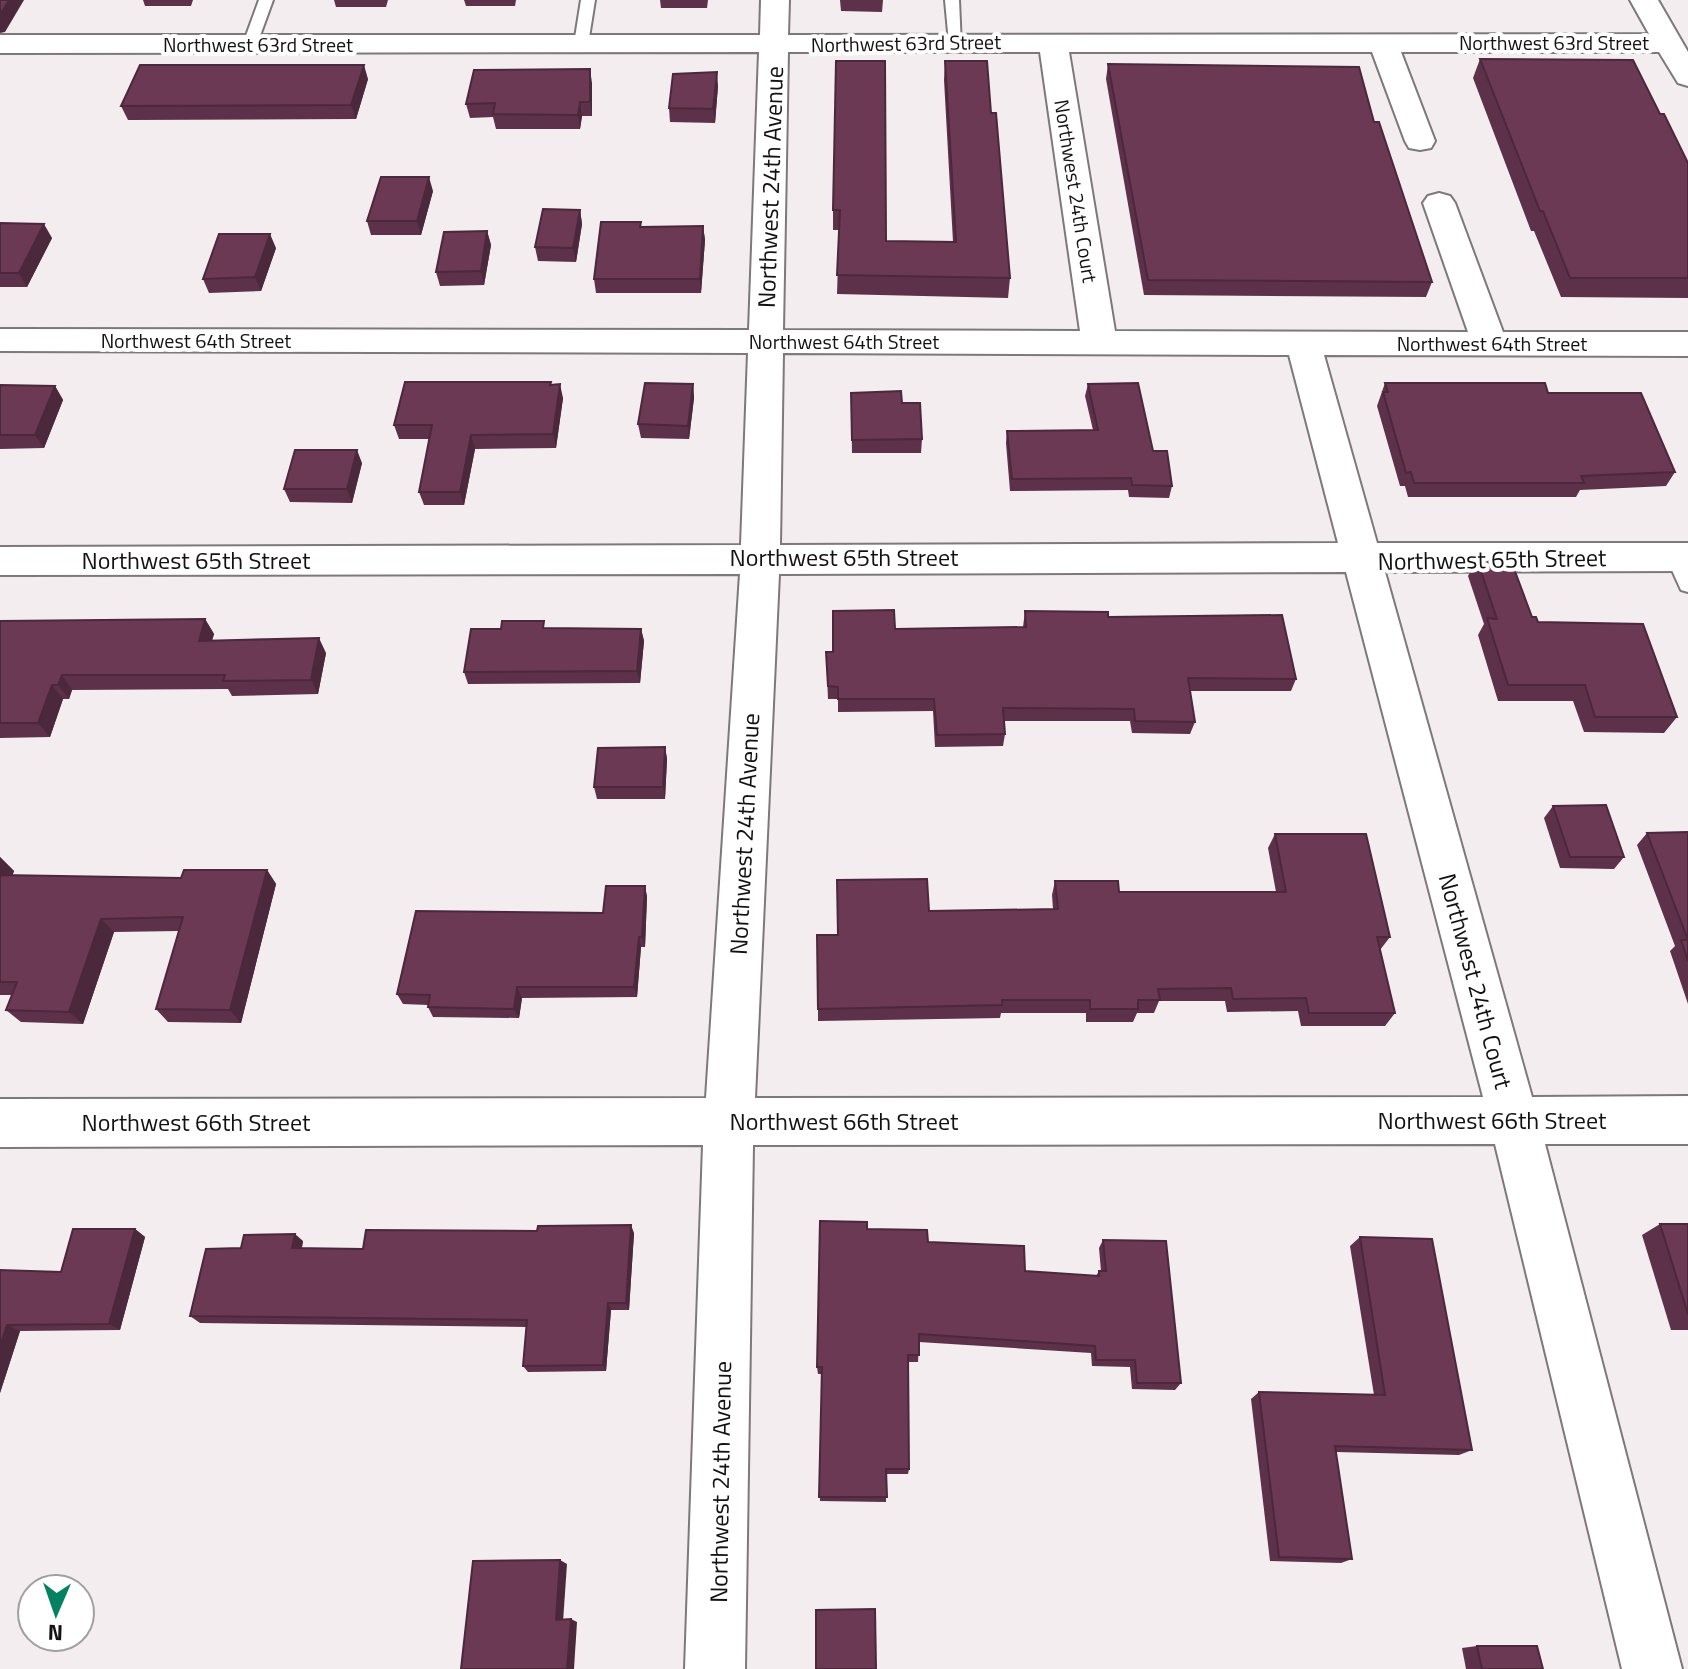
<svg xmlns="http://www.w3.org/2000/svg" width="1688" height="1669" viewBox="0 0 1688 1669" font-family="'Titillium Web',sans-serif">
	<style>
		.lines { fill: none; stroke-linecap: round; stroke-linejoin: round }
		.lane-casing { stroke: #7d787a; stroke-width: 4 }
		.street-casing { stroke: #7d787a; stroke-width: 4 }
		.lane { fill: #fff; fill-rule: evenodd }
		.street { fill: #fff; fill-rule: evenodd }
		.wall { fill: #5d3149 }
		.shaded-wall { fill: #4c283c }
		.building { fill: #6c3955; stroke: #4c283c; stroke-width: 2 }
		.labels { text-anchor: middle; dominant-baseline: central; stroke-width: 8; stroke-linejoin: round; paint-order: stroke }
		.far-street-label { font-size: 20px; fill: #131112; stroke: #fff }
		.street-label { font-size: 24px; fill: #131112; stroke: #fff }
	</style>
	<rect width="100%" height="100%" fill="#f3edf0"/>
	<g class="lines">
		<g class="lane-casing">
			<g id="lane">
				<polygon points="259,0 273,0 257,44 250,48 243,44"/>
				<polygon points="581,0 595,0 588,44 581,48 574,44"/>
				<polygon points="945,0 959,0 961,46 951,46 949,43"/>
				<polygon points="1676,550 1683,552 1688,562 1688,592 1681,590 1666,557"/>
			</g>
		</g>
		<g class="street-casing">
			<path id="street" d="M761,0H789L788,35L1649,34L1630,0H1658L1688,52V86L1678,83L1659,52H1401L1435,141L1431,148L1420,150L1409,148L1405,141L1372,52H1069L1115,331L1468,332L1423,203L1428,196L1439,193L1450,196L1455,203L1503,332H1688V356L1324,355L1377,543H1688V571L1385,572L1532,1097L1688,1096V1144H1545L1682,1669H1622L1495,1144L753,1145L745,1669H685L703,1145L0,1147V1099L706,1098L740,574L0,575V547L741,545L748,353L0,351V329L749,330L759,52L0,53V35H760ZM788,52H1040L1080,331L783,330ZM783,353L1289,355L1338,543L780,545ZM1346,572L1483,1097L755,1098L779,574Z"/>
		</g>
		<use href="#lane" class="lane"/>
		<use href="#street" class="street"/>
	</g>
	<g class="wall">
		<polygon points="143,0 193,0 191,6 145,6"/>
		<polygon points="334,0 388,0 386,7 336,7"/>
		<polygon points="464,0 516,0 515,6 466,6"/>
		<polygon points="660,0 708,0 707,8 661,8"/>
		<polygon points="840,0 883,0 882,12 841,11"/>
		<polygon points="1480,59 1660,114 1688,163 1688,298 1561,297 1534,231 1531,231 1473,78"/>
		<polygon points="836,61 886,241 953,242 944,80 945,61 991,113 1010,278 1008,298 837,294 839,230 833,230 833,210"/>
		<polygon points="1108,64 1374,122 1432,282 1426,297 1144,295 1106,79"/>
		<polygon points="368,79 356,119 128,120 121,106"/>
		<polygon points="592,83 592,116 582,116 580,129 496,129 493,117 470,118 466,104"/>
		<polygon points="718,86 715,123 670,122 669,108"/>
		<polygon points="433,191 421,235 371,235 367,221"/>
		<polygon points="580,210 582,224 576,262 538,261 535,247"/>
		<polygon points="0,223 52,238 27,287 0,287"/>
		<polygon points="703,226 705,240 701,293 596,293 594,279 641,227"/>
		<polygon points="487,231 491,245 484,285 440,286 436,272"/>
		<polygon points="276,248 261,291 209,293 203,279"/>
		<polygon points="1385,383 1548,393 1675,472 1666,486 1580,490 1576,497 1408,497 1405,486 1400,486 1377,406"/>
		<polygon points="693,384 694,398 689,439 641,438 638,424"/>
		<polygon points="1088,384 1153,451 1172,486 1169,498 1129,497 1128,490 1010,491 1006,443 1007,431 1093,430 1085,396"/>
		<polygon points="0,385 55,386 63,400 44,448 0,449"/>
		<polygon points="551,385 563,398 556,448 475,449 464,505 424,505 419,492 430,439 399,439 394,425"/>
		<polygon points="851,393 922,439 921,453 852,453"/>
		<polygon points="362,463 352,503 290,502 284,489"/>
		<polygon points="1477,559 1538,622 1677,717 1664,733 1584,732 1573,701 1498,701 1478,635 1484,624 1468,576"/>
		<polygon points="1025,611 1108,617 1296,679 1291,691 1190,691 1195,722 1190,734 1132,733 1130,721 1004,721 1005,734 1003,746 935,747 933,711 838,712 838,699 828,699 826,652 833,652 895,629 1023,627"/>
		<polygon points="205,619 214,634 212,641 326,653 318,694 232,696 228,689 72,690 69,699 63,699 50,737 0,738 0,621"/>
		<polygon points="546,628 641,629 644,641 640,683 468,684 464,672"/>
		<polygon points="665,747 667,759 665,799 597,799 594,787"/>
		<polygon points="1553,806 1624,857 1614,869 1560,868 1544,818"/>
		<polygon points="1688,832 1688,1004 1670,951 1675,946 1637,845 1647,833"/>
		<polygon points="1275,834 1390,937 1380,950 1395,1013 1385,1026 1301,1026 1298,1011 1227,1012 1225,1001 1159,1001 1154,1013 1137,1013 1133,1022 1086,1022 1086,1013 1001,1013 1000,1018 818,1021 818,1009 837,935 929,911 1053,909 1052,895 1055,881 1119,892 1276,892 1268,848"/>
		<polygon points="0,857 14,871 12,875 181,878 267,870 276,884 241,1023 168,1022 156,1009 179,931 114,932 83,1024 21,1022 6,1010 12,995 0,995"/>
		<polygon points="645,886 647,897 645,947 641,947 637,997 522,998 519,1018 433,1017 428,1007 428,1005 403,1004 397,994 603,913"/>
		<polygon points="1660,1224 1688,1224 1688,1330 1671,1330 1642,1235"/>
		<polygon points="135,1229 145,1237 120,1330 20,1331 0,1393 0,1270 61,1272"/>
		<polygon points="867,1229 928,1242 1025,1271 1096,1276 1099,1271 1101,1271 1099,1248 1103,1240 1181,1383 1175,1390 1132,1389 1130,1367 1092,1366 1091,1353 919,1342 918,1362 908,1362 909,1469 908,1474 886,1474 886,1502 820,1501 822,1374 818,1374 817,1367"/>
		<polygon points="634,1233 629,1310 611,1310 606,1371 528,1372 523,1366 527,1327 200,1323 190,1316 241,1248 303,1241 302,1248 363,1249"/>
		<polygon points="1360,1237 1472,1450 1459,1455 1336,1452 1352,1559 1341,1563 1270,1561 1251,1399 1259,1392 1374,1395 1350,1246"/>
		<polygon points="1477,1646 1543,1669 1466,1669 1462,1648"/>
	</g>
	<g class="shaded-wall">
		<polygon points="9,0 24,0 5,32 0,33 0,15"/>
		<polygon points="364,65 368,79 356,119 351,105"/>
		<polygon points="590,69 592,83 592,116 590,102"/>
		<polygon points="717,72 718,86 715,123 713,109"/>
		<polygon points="580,102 582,116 580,129 578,115"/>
		<polygon points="429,177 433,191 421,235 417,221"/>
		<polygon points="580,210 582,224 576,262 573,248"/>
		<polygon points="44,224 52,238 27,287 19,273"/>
		<polygon points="703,226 705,240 701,293 700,279"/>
		<polygon points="487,231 491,245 484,285 481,271"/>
		<polygon points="270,234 276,248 261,291 255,277"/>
		<polygon points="560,384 563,398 556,448 553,434"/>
		<polygon points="693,384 694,398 689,439 688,426"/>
		<polygon points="55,386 63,400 44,448 35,435"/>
		<polygon points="471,435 475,449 464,505 460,492"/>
		<polygon points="357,450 362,463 352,503 347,489"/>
		<polygon points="205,619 214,634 207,655 199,641"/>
		<polygon points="641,629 644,641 640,683 637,671"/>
		<polygon points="319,638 326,653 318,694 311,680"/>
		<polygon points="62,675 72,690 69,699 58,685"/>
		<polygon points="52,685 63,699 50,737 38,723"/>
		<polygon points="665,747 667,759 665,799 663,787"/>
		<polygon points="0,857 14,871 8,889 0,881"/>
		<polygon points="267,870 276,884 241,1023 230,1010"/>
		<polygon points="645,886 647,897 645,947 642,937"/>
		<polygon points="101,919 114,932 83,1024 69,1012"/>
		<polygon points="639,937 641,947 637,997 634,987"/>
		<polygon points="517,987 522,998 519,1018 514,1009"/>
		<polygon points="631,1225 634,1233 629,1310 626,1303"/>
		<polygon points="135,1229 145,1237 120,1330 109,1324"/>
		<polygon points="295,1234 303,1241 300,1255 292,1248"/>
		<polygon points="608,1303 611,1310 606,1371 603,1365"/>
		<polygon points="7,1325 20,1331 0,1393 0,1346"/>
		<polygon points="560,1560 567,1564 563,1622 556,1620"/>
		<polygon points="571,1619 577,1622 574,1669 567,1669"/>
	</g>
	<g class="building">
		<polygon points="0,0 9,0 0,15"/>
		<polygon points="1480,59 1633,60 1660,114 1664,114 1688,163 1688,278 1570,278 1543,211 1540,211"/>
		<polygon points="836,61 885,61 886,241 956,242 945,61 987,61 991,113 996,113 1010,278 837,275 840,210 833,210"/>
		<polygon points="1108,64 1359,67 1374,122 1379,122 1432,282 1148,280"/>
		<polygon points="140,65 364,65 351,105 121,106"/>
		<polygon points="590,69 590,102 580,102 578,115 493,114 495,103 466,104 474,70"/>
		<polygon points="717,72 713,109 669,108 673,74"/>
		<polygon points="381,177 429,177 417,221 367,221"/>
		<polygon points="543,209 580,210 573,248 535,247"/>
		<polygon points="601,222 641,222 640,227 703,226 700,279 594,279"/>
		<polygon points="0,223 44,224 19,273 0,273"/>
		<polygon points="487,231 481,271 436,272 444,232"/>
		<polygon points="219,234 270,234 255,277 203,279"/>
		<polygon points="405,382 551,382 550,385 560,384 553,434 471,435 460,492 419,492 432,425 394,425"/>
		<polygon points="645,383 693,384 688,426 638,424"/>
		<polygon points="1138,383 1153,451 1167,451 1172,486 1132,485 1131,478 1012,479 1007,431 1098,430 1088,384"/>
		<polygon points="1385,383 1545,383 1548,393 1641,393 1675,472 1581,476 1584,483 1414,483 1411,472 1406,473 1383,392 1388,392"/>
		<polygon points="0,385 55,386 35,435 0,435"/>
		<polygon points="901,391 902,403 920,403 922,439 852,440 851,393"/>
		<polygon points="295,450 357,450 347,489 284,489"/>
		<polygon points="1510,558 1532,617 1536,617 1538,622 1643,624 1677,717 1595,717 1585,685 1508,685 1487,618 1497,619 1477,559"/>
		<polygon points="894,610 895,629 1026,627 1025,611 1108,612 1108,617 1282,615 1296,679 1188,678 1195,722 1135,721 1134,709 1003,708 1005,734 937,735 934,699 838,699 838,687 828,686 826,652 833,652 833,611"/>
		<polygon points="205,619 199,641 319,638 311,680 223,681 225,675 62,675 58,685 52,685 38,723 0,723 0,621"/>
		<polygon points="502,621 544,621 543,628 641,629 637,671 464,672 471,629 501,629"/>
		<polygon points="665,747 663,787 594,787 598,748"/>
		<polygon points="1606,805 1624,857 1570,857 1553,806"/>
		<polygon points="1688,832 1688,940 1647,833"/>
		<polygon points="1275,834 1366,834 1390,937 1377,937 1395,1013 1309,1013 1306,998 1233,999 1231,988 1158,989 1160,1000 1138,1000 1138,1009 1090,1009 1090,1000 1002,1000 1002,1005 818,1009 817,935 838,935 837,880 927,879 929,911 1058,909 1055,881 1118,881 1119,892 1286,892"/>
		<polygon points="184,870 267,870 230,1010 156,1009 183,917 101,919 69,1012 6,1010 17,982 0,982 0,875 181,878"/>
		<polygon points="606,886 645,886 642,937 639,937 634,987 517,987 514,1009 428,1007 430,995 397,994 416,911 603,913"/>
		<polygon points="1681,940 1688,940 1688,961"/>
		<polygon points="820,1221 867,1222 867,1229 927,1230 928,1242 1024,1246 1025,1271 1099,1276 1099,1271 1106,1271 1103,1240 1166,1241 1181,1383 1137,1383 1135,1360 1096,1360 1095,1346 919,1334 919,1355 908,1355 909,1469 886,1469 887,1497 819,1497 822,1367 817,1367"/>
		<polygon points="1660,1224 1688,1224 1688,1314"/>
		<polygon points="631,1225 626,1303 608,1303 603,1365 523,1366 527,1320 190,1316 206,1249 241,1248 244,1235 295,1234 292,1248 363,1249 366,1230 537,1231 538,1226"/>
		<polygon points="73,1229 135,1229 109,1324 7,1325 0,1346 0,1270 61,1272"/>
		<polygon points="1360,1237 1432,1239 1472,1450 1335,1446 1352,1559 1279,1557 1259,1392 1385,1395"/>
		<polygon points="560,1560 556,1620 571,1619 567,1669 461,1669 473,1561"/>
		<polygon points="875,1609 876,1669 816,1669 816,1610"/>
		<polygon points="1477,1646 1537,1646 1543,1669 1482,1669"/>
	</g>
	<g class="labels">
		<g class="far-street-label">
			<text x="1554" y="42">Northwest 63rd Street</text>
			<text transform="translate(906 43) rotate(-1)">Northwest 63rd Street</text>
			<text x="258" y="44">Northwest 63rd Street</text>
			<text transform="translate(1076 191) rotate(81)">Northwest 24th Court</text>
			<text x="196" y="340">Northwest 64th Street</text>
			<text x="844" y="341">Northwest 64th Street</text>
			<text x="1492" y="343">Northwest 64th Street</text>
		</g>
		<g class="street-label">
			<text transform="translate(770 187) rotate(-88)">Northwest 24th Avenue</text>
			<text x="844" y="557">Northwest 65th Street</text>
			<text transform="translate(1492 559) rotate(-1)">Northwest 65th Street</text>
			<text x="196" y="560">Northwest 65th Street</text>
			<text transform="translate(744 834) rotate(-87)">Northwest 24th Avenue</text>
			<text transform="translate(1476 981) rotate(75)">Northwest 24th Court</text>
			<text x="1492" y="1120">Northwest 66th Street</text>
			<text x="844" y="1121">Northwest 66th Street</text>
			<text x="196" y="1122">Northwest 66th Street</text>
			<text transform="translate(720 1482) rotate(-89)">Northwest 24th Avenue</text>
		</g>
	</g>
	<g transform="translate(56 1613) rotate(182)"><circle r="38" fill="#ffffff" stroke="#a1a0a0" stroke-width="2"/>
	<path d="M0-6L14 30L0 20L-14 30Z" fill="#048161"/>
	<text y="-12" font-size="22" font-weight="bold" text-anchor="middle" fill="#131112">N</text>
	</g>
</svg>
